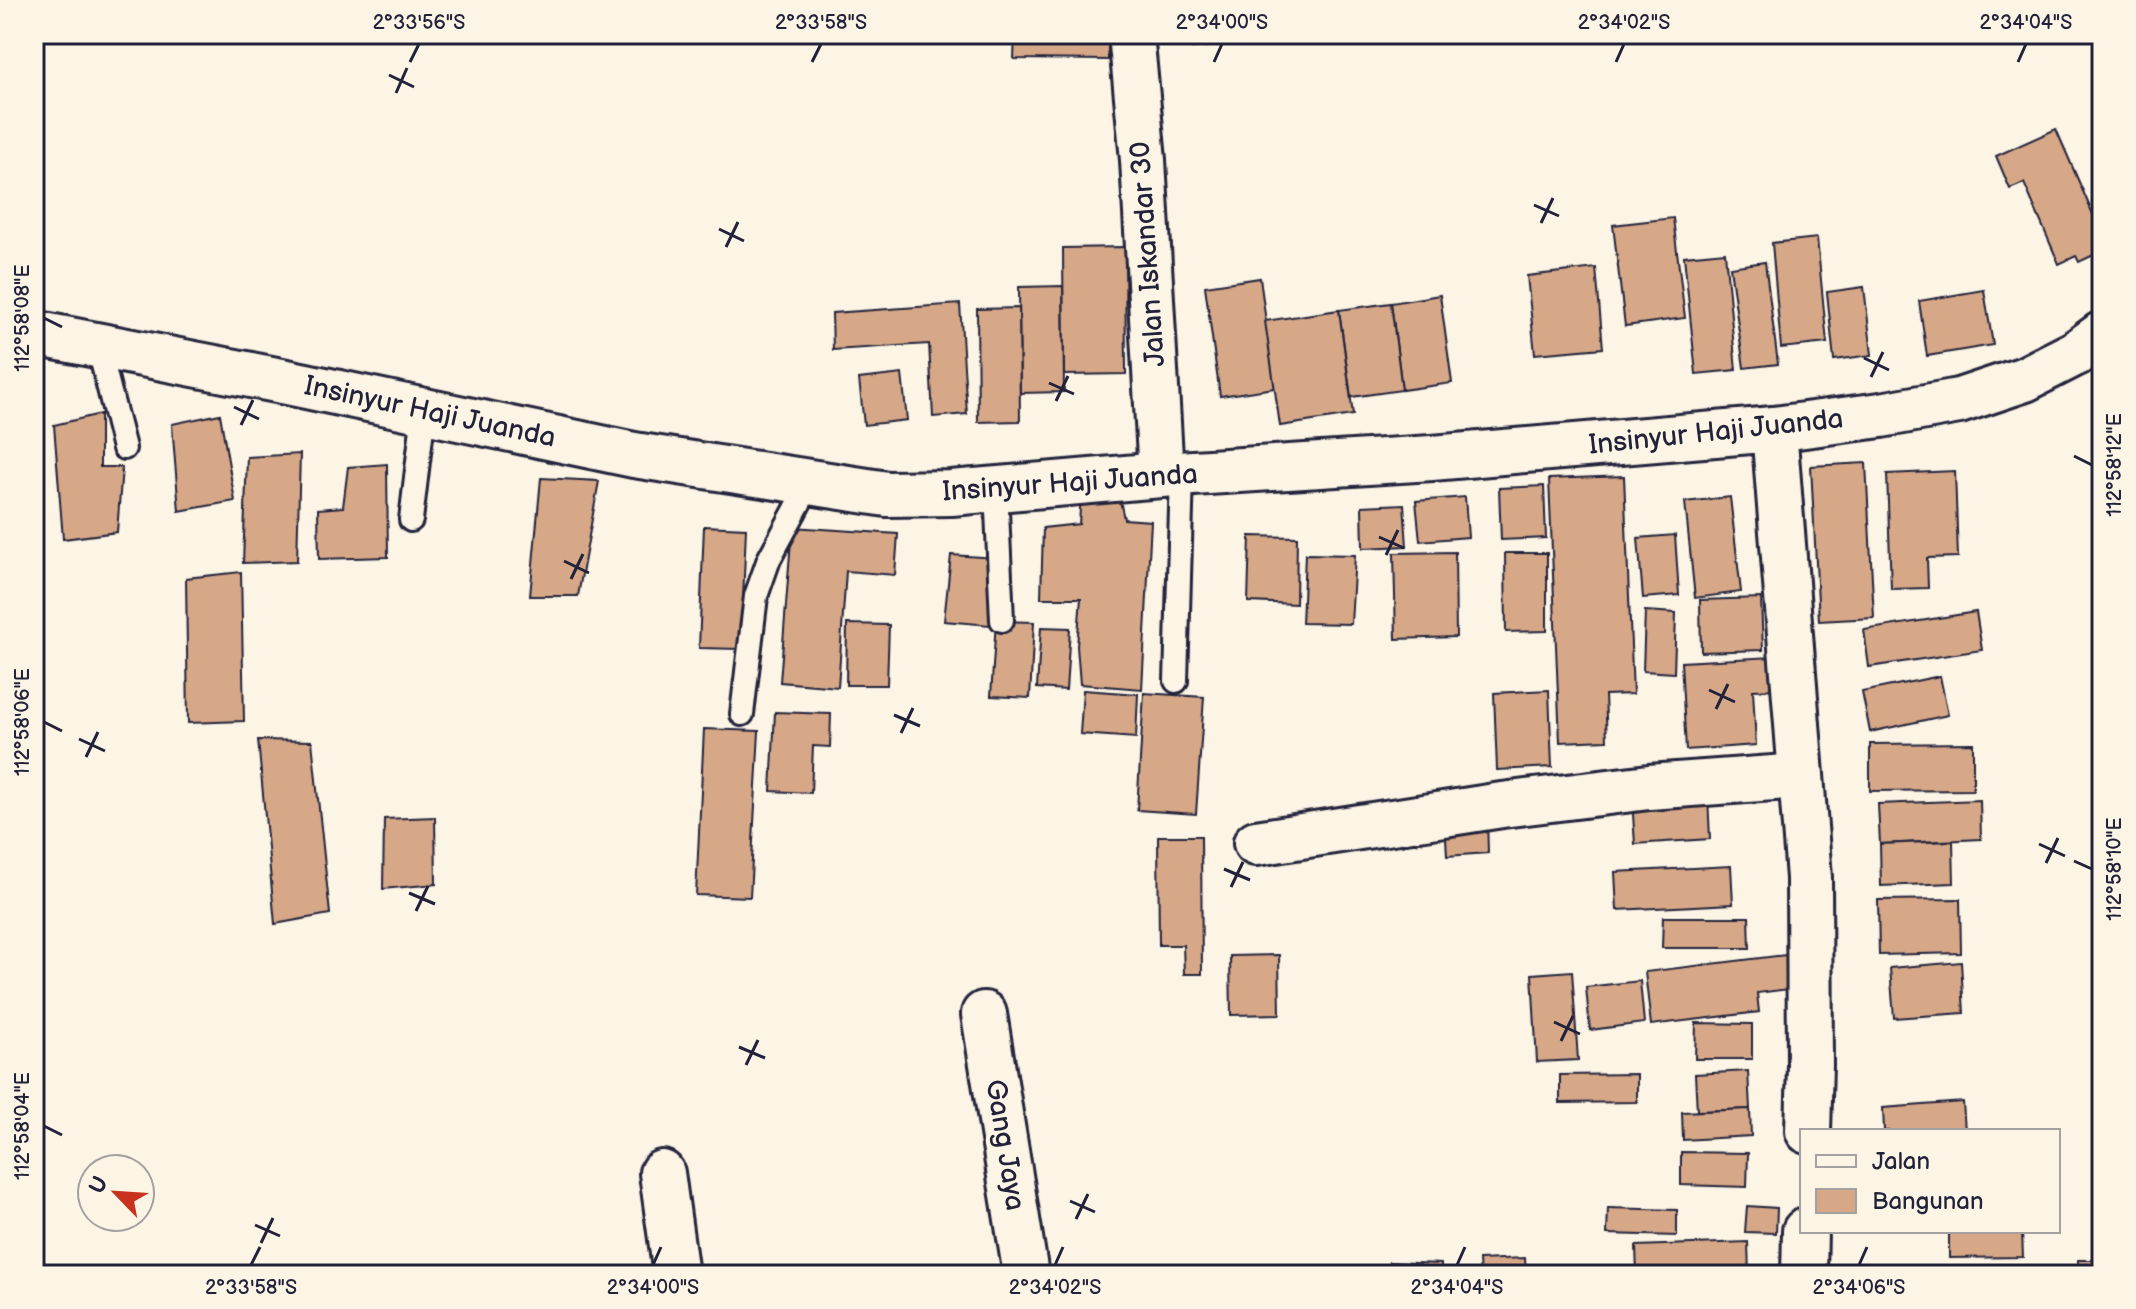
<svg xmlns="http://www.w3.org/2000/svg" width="2136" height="1309" viewBox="0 0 2136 1309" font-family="'Balsamiq Sans',sans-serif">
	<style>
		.building { fill: #d6a888; stroke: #22223b; stroke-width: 2 }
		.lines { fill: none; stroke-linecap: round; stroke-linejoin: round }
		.service-casing { stroke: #22223b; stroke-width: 28 }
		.minor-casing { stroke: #22223b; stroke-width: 50 }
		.tertiary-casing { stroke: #22223b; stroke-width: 50 }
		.service { stroke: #fcf5e5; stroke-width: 22 }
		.minor { stroke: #fcf5e5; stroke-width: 44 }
		.tertiary { stroke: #fcf5e5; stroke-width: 44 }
		.ticks { fill: none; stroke: #22223b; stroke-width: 3 }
		.labels { text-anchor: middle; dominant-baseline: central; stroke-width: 8; stroke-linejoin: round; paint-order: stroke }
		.street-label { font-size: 28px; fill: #22223b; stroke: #fcf5e5 }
		.neatline { fill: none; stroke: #22223b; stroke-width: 3 }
		.ticks-label { font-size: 20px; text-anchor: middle; fill: #22223b }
	</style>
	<rect width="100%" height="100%" fill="#fcf5e5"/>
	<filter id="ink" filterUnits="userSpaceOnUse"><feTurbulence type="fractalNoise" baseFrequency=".0125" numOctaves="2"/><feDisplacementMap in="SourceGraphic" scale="16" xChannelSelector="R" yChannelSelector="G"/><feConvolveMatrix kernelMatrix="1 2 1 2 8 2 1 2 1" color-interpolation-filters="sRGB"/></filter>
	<g filter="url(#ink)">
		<g class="building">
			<polygon points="1015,34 1108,34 1108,60 1014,59"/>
			<polygon points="1190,34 1250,34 1250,42 1192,48"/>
			<polygon points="2056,129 2102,235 2102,251 2079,262 2076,256 2059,264 2024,183 2010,189 1996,156"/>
			<polygon points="1673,218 1685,318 1625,326 1613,225"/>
			<polygon points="1817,238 1827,343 1781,348 1772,243"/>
			<polygon points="1125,247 1126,374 1064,375 1063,248"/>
			<polygon points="1725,252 1736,370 1696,374 1684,256"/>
			<polygon points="1765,262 1778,364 1744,368 1730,267"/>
			<polygon points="1596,268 1603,348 1535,354 1527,276"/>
			<polygon points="1260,278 1275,388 1220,396 1205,286"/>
			<polygon points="1063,286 1064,392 1020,393 1019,287"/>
			<polygon points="1864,287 1872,355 1834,360 1827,292"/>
			<polygon points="1984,290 1993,345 1927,356 1919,301"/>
			<polygon points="1440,295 1452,383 1402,390 1391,303"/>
			<polygon points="1391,303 1402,390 1351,397 1339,310"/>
			<polygon points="960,304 967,414 933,417 929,344 833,350 832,313"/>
			<polygon points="1019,308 1020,421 978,422 977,309"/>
			<polygon points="1339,310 1353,415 1280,426 1265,321"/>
			<polygon points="902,374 907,420 864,425 859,379"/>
			<polygon points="40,391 38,502 34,502 34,392"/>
			<polygon points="100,414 100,467 122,467 117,532 63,539 54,425"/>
			<polygon points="220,414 235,501 179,511 172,424"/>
			<polygon points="300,454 297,561 243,563 247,457"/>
			<polygon points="1866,463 1874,618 1819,621 1811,466"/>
			<polygon points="387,464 388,557 319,559 318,509 343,507 348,467"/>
			<polygon points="1955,471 1958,557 1927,558 1928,588 1891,589 1887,474"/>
			<polygon points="1624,476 1633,694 1605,695 1607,740 1560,742 1549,479"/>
			<polygon points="541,478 599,481 578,596 530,596"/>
			<polygon points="1544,486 1546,538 1501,540 1499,488"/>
			<polygon points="1118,491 1124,519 1151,521 1142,689 1080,684 1077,646 1081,598 1041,598 1043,528 1079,524 1081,494"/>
			<polygon points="1465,497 1468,537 1420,541 1416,501"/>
			<polygon points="1730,497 1741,592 1695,598 1685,502"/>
			<polygon points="1404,504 1407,546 1363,548 1362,506"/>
			<polygon points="704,526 746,528 741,649 699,648"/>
			<polygon points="792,527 898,534 895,575 846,571 838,687 780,682"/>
			<polygon points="1675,535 1679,595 1643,598 1638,538"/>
			<polygon points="1250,536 1297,537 1296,604 1248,602"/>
			<polygon points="1455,552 1456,637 1396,639 1394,553"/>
			<polygon points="1505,553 1547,553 1547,631 1506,632"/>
			<polygon points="1305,554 1355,555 1351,624 1302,623"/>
			<polygon points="951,555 996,558 990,625 944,621"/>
			<polygon points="241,572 244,721 188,723 186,578"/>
			<polygon points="1761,598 1763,650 1701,652 1700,600"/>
			<polygon points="1645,611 1676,613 1674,673 1643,671"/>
			<polygon points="1976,612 1982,650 1869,667 1864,630"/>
			<polygon points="996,621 1034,622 1030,698 991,696"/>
			<polygon points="847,624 889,625 887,685 846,685"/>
			<polygon points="1041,627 1070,628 1066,690 1037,688"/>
			<polygon points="1773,657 1775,689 1753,690 1756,745 1686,750 1681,662"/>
			<polygon points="1940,676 1948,715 1870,732 1862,692"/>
			<polygon points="1083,690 1138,694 1136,738 1080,734"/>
			<polygon points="1549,690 1552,767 1497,770 1494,693"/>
			<polygon points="1144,693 1204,697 1196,814 1137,810"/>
			<polygon points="775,712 831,714 830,747 813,746 811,793 771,791"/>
			<polygon points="704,729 759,731 750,897 696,895"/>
			<polygon points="258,740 312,741 330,914 275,924"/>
			<polygon points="1973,743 1973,790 1870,791 1870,744"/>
			<polygon points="1708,796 1710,839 1635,844 1632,800"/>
			<polygon points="1980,800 1981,839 1880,844 1878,804"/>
			<polygon points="435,817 436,884 383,889 384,819"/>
			<polygon points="1487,817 1488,853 1447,856 1445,820"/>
			<polygon points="1158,836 1201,836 1202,974 1184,974 1183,945 1159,945"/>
			<polygon points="1953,841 1954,883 1881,886 1880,844"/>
			<polygon points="1731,866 1733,904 1617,910 1615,872"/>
			<polygon points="1960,899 1961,953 1879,955 1878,900"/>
			<polygon points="1663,917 1749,917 1750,948 1662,948"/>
			<polygon points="1794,954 1798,988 1757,993 1759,1012 1651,1025 1645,972"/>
			<polygon points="1279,955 1280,1014 1231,1015 1230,956"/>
			<polygon points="1961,962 1964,1013 1894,1018 1890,968"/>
			<polygon points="1572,971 1578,1060 1537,1062 1532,974"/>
			<polygon points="1640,981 1644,1023 1590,1030 1586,987"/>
			<polygon points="1696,1023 1752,1024 1752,1059 1695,1059"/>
			<polygon points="1748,1071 1750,1109 1697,1111 1695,1074"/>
			<polygon points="1637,1074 1637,1102 1560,1103 1560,1075"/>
			<polygon points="1963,1102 1965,1131 1884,1131 1883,1108"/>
			<polygon points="1750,1109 1751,1136 1683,1140 1682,1112"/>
			<polygon points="1681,1152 1748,1153 1747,1187 1681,1185"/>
			<polygon points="1747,1206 1777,1208 1776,1233 1745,1232"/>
			<polygon points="1608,1208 1677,1210 1677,1236 1607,1234"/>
			<polygon points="1949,1231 2022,1231 2023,1257 1949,1258"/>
			<polygon points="1748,1242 1749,1275 1637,1275 1636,1246"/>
			<polygon points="1525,1258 1526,1275 1480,1275 1479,1260"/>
			<polygon points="2078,1260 2102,1260 2101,1275 2078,1275"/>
			<polygon points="1389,1262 1441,1264 1441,1275 1388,1275"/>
			<polygon points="1998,1270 2053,1271 2053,1275 1998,1275"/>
		</g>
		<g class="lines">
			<g class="service-casing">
				<g id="service">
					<polyline points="98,345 124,448"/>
					<polyline points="996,489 1002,620"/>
					<polyline points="411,520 424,411"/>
					<polyline points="1176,681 1182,474"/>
					<polyline points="742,714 756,596 769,559 810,483"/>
				</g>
			</g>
			<g class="minor-casing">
				<g id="minor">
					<polyline points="1131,34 1143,160 1161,475"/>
					<polyline points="1774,429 1809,878 1810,1065 1808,1131"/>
					<polyline points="1256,843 1502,805 1649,787 1801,776"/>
					<polyline points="984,1014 1026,1275"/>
					<polyline points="662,1173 676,1275"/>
					<polyline points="1804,1275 1805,1231"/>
				</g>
			</g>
			<g class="tertiary-casing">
				<polyline id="tertiary" points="34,333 287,382 634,455 887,494 951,493 1161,475 1432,458 1774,429 1881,415 1959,401 2025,379 2076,353 2102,334"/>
			</g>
			<use href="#service" class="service"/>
			<use href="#minor" class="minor"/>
			<use href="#tertiary" class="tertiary"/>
		</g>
	</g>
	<path class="ticks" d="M410,62L419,44M812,62L821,44M1214,62L1222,44M1616,62L1624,44M2018,62L2026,44M389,75L414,87M396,93L407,68M1534,205L1559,216M1541,223L1553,198M719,229L744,241M726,247L738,222M44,318L62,327M1864,358L1889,370M1871,377L1883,352M1049,383L1074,394M1056,401L1068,376M234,407L259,419M241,425L253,400M2074,456L2092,465M1379,537L1404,548M1386,555L1398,530M564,561L589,573M571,579L583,554M1709,690L1735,702M1716,709L1728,684M894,715L920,726M44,722L62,731M901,733L913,708M79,739L105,751M86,757L98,732M2039,844L2065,856M2074,861L2092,869M2046,863L2058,838M1224,869L1250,880M1231,887L1243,862M409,893L435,904M416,911L428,886M1554,1022L1580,1034M1561,1041L1573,1016M739,1047L765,1058M746,1065L758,1040M44,1126L62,1135M1070,1201L1095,1212M1076,1219L1088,1194M255,1225L280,1236M261,1243L273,1218M251,1265L260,1247M653,1265L661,1247M1055,1265L1063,1247M1457,1265L1465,1247M1859,1265L1867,1247"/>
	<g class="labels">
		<g class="street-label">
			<text transform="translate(1148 254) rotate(-94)">Jalan Iskandar 30</text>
			<text transform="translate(430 412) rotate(12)">Insinyur Haji Juanda</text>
			<text transform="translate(1716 432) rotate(-6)">Insinyur Haji Juanda</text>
			<text transform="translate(1070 483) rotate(-4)">Insinyur Haji Juanda</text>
			<text transform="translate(1005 1145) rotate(81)">Gang Jaya</text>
		</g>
	</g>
	<rect width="2136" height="1309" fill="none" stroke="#fcf5e5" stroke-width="88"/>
	<rect x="1800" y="1129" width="260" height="104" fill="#fcf5e5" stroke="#a5a1a1" stroke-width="2"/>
	<rect x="1816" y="1155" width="40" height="12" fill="#fcf5e5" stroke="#a5a1a1" stroke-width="2"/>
	<text x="1872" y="1169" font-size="24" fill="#22223b">Jalan</text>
	<rect x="1816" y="1189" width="40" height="24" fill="#d6a888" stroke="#a5a1a1" stroke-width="2"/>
	<text x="1872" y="1209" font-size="24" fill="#22223b">Bangunan</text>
	<g transform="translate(116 1193) rotate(295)"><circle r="38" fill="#fcf5e5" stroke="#a5a1a1" stroke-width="2"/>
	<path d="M0-6L14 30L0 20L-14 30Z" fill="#c8321e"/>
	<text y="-12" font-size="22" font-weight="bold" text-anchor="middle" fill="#22223b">U</text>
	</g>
	<rect x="44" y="44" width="2048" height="1221" class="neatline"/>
	<g class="ticks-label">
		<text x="419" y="29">2°33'56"S</text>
		<text x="821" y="29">2°33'58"S</text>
		<text x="1222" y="29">2°34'00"S</text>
		<text x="1624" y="29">2°34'02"S</text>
		<text x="2026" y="29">2°34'04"S</text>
		<text transform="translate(22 318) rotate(-90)" y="7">112°58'08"E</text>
		<text transform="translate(2114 465) rotate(-90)" y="7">112°58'12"E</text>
		<text transform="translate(22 722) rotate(-90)" y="7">112°58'06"E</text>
		<text transform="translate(2114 869) rotate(-90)" y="7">112°58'10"E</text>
		<text transform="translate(22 1126) rotate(-90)" y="7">112°58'04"E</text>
		<text x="251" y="1294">2°33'58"S</text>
		<text x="653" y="1294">2°34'00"S</text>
		<text x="1055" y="1294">2°34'02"S</text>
		<text x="1457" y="1294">2°34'04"S</text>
		<text x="1859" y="1294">2°34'06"S</text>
	</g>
</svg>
